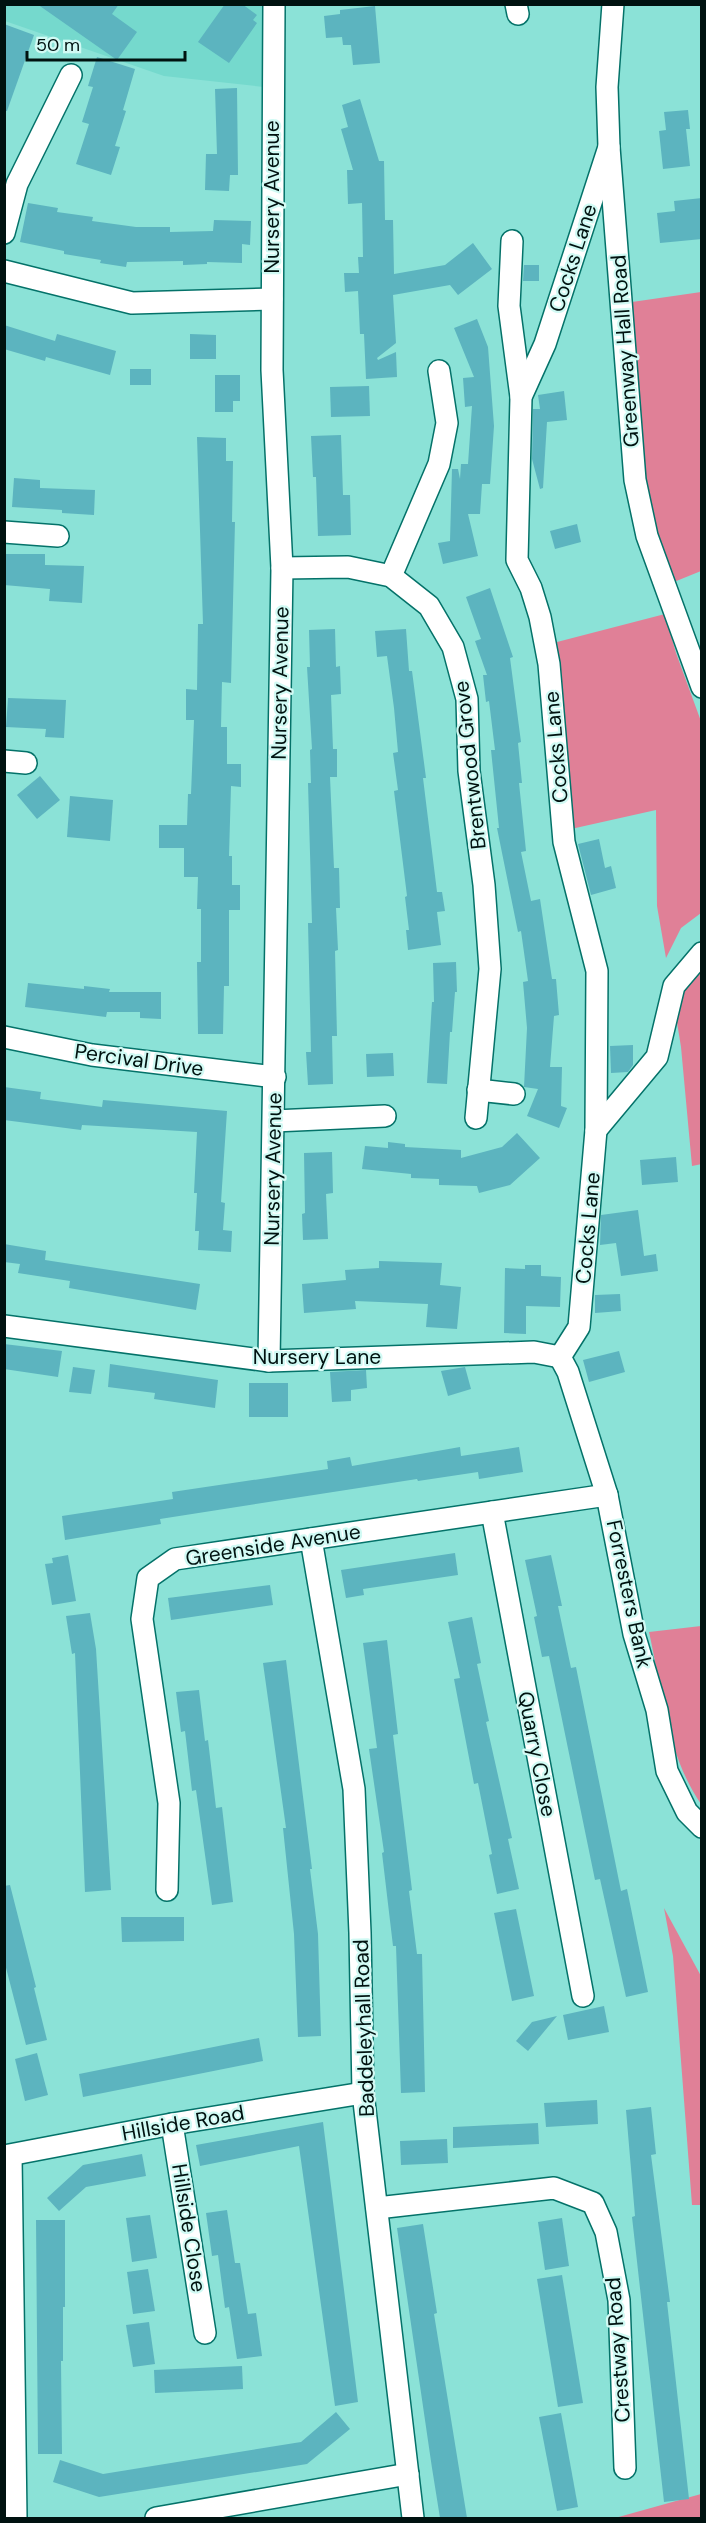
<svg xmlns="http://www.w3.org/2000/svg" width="706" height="2523" viewBox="0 0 706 2523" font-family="'DM Sans',sans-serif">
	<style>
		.built { fill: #75d9cd }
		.green { fill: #e08097 }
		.building { fill: #5cb4bf }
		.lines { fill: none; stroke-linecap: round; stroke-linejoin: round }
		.street-casing { stroke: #047269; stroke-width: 24 }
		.street { stroke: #fff; stroke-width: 21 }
		.labels { text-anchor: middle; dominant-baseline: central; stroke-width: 4.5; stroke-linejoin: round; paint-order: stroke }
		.street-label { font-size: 21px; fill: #001210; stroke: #d1faf4 }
	</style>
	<rect width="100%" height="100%" fill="#8be2d7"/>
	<polygon class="built" points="5,5 266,5 264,87 164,76 5,21"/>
	<g class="green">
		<polygon points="701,292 701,571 669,584 641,466 632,302"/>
		<polygon points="665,614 676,653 702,724 701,913 681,928 666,958 657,906 656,810 571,829 557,642"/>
		<polygon points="701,964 702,1164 692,1166 681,1047 674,1004"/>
		<path d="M701,1626V1804C667,1755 662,1690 649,1632Z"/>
		<polygon points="664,1908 701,1976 701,2205 692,2205 673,1956"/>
		<polygon points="701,2494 701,2518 615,2518"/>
	</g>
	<g class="building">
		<polygon points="37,4 119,4 112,14 137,32 117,60"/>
		<polygon points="225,4 242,4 257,15 253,20 257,23 229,63 198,42"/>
		<polygon points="375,6 380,63 353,65 351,45 343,45 342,37 326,38 324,16 340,14 340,10"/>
		<polygon points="4,24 34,35 7,111 4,111"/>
		<polygon points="97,57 135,69 123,110 126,111 115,146 120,147 111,175 76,164 89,124 82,122 93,87 88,86"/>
		<polygon points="237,88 238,175 230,175 229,191 205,190 206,154 217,154 215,89"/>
		<polygon points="360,99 379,161 384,161 385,220 393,220 394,274 445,265 473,243 492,269 458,295 450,285 393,295 396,343 377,358 378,360 396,352 397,377 366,379 364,334 360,334 358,291 345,292 344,273 359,273 358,257 363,257 362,203 348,204 347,170 353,170 341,129 348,127 342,105"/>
		<polygon points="688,110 690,129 686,129 690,166 663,169 659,131 666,130 664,112"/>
		<polygon points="702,198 702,239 660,243 657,213 675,211 674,201"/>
		<polygon points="28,203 58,208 57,212 93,217 92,221 136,227 170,227 170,232 213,231 214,220 251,221 250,245 242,244 242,263 207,262 207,264 183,265 183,261 127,262 126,267 100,263 101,260 64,254 64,251 20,242"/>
		<polygon points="524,265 539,265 539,281 523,281"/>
		<polygon points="477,319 488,347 494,426 490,484 482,484 480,514 468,514 478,556 443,564 438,543 450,541 452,469 458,469 460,479 461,464 468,464 472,406 465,407 463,378 474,377 454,328"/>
		<polygon points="4,325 55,341 57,334 116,351 110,375 46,357 45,361 4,349"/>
		<polygon points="190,334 216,335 216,359 190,359"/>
		<rect x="130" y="369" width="21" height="16"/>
		<polygon points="215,375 240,375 240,401 233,401 233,412 215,412"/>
		<polygon points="369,386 370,416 331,417 330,387"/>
		<polygon points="564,391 567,420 547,422 543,488 540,489 532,459 533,409 540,409 538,395"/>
		<polygon points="341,435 343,495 350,495 351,535 318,536 316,477 313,477 311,436"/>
		<polygon points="197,437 226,438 226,461 233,461 232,522 235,522 231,683 222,682 221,727 227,727 227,764 241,764 241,787 231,786 229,856 232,856 232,885 240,885 240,910 229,910 229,986 224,986 223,1034 198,1034 197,962 201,962 201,909 197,909 198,877 184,877 184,848 159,848 159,825 187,825 188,794 191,794 194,720 186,720 186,689 197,690 198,624 203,624"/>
		<polygon points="14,478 40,480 40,488 95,490 94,515 62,513 62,510 12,507"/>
		<polygon points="577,524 581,542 555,549 550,531"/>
		<polygon points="4,554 45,554 45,565 84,566 82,603 49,601 50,589 4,585"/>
		<polygon points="490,588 513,657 510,658 521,742 518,743 522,783 519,783 526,851 521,852 531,901 540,899 552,979 556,979 559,1015 554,1016 550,1067 562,1067 561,1106 567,1108 559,1128 527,1116 538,1089 524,1087 527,1028 523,982 528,981 521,931 518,932 497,828 499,828 491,750 495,750 489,701 486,702 483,675 487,675 475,641 481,639 466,597"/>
		<polygon points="335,629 336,667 340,666 341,694 331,695 333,749 337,749 337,777 330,777 334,868 339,868 340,908 336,908 338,950 335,951 337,1036 332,1036 333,1084 308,1085 306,1052 311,1052 308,923 312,923 308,783 311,783 310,750 312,749 307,667 310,667 309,630"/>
		<polygon points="406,629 409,671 412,671 426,778 423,778 437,892 442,892 445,911 437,912 441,945 408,950 406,930 409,930 405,897 407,896 394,791 398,790 393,753 398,752 394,708 387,656 377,657 375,631"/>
		<polygon points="8,698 66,700 64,738 45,737 46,729 6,727"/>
		<polygon points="40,776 60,800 37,819 17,795"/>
		<polygon points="70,796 113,800 110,841 67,837"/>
		<polygon points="599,839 605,868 611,866 616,888 591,895 578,844"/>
		<polygon points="456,962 457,992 455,992 452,1032 450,1032 447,1084 427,1083 432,1002 434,1002 433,963"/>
		<polygon points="28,983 84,989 84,986 110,989 109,992 161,992 161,1019 140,1018 140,1012 107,1012 106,1017 25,1007"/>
		<polygon points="633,1045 633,1065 628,1072 611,1073 610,1046"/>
		<polygon points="393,1053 394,1076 367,1077 366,1054"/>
		<polygon points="4,1087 41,1092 40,1099 102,1107 103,1100 227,1111 221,1202 225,1203 223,1230 232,1231 231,1252 198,1250 199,1231 195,1231 197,1193 194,1193 197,1132 82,1125 81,1130 4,1120"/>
		<polygon points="517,1133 540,1158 510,1185 479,1193 477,1186 439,1185 439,1179 411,1178 411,1174 362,1169 365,1146 388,1148 388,1142 405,1144 405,1147 461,1150 461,1158 502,1147"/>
		<polygon points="332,1152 333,1193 326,1194 328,1239 303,1240 302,1214 305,1213 304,1153"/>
		<polygon points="676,1157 678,1182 642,1185 640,1160"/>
		<polygon points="638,1210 644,1256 656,1254 658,1271 621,1276 616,1243 600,1245 601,1215"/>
		<polygon points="4,1244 46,1251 45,1260 200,1284 196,1310 69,1288 70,1281 18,1273 20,1264 4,1262"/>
		<polygon points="379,1261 442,1263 440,1285 461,1287 457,1329 426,1327 428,1304 355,1301 356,1309 304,1313 302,1284 346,1280 345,1270 379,1268"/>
		<polygon points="525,1265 541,1265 541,1276 561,1277 560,1307 526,1306 526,1334 504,1333 505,1268 525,1269"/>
		<polygon points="620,1294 621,1311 595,1313 595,1295"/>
		<polygon points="4,1344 62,1351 58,1377 4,1369"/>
		<polygon points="619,1351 625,1372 589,1382 583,1360"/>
		<polygon points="110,1364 218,1380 215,1408 154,1399 155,1393 108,1387"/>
		<polygon points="73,1367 95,1370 91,1394 69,1392"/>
		<polygon points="465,1367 471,1389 448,1396 441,1371"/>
		<polygon points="366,1370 367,1388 351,1390 351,1401 332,1402 330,1372"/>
		<rect x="249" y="1383" width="39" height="34"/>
		<polygon points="460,1447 461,1456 519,1447 523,1472 479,1479 478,1472 418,1481 417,1479 160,1519 161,1524 65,1540 62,1516 173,1499 172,1492 328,1469 327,1461 350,1457 352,1466"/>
		<polygon points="455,1553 458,1575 363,1589 364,1595 346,1598 341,1570"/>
		<polygon points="68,1555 76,1601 52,1605 45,1564 53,1563 52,1558"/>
		<polygon points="551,1555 562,1606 558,1606 571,1668 576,1667 621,1891 627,1889 648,1992 626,1997 600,1879 595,1880 549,1656 542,1657 534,1617 537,1616 525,1560"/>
		<polygon points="270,1585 273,1605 171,1620 168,1598"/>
		<polygon points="90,1613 96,1649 111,1890 85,1892 75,1653 72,1654 66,1616"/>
		<polygon points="472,1617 481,1663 477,1664 489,1721 486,1722 512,1838 508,1839 519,1889 497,1894 489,1855 492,1854 478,1783 474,1784 454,1679 460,1678 448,1622"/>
		<polygon points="387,1640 398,1734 393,1735 412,1890 409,1891 417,1954 422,1954 425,2092 401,2093 396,1946 393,1946 382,1853 384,1852 369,1749 377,1748 363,1643"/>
		<polygon points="286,1660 312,1869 310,1869 318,1934 321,2036 298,2037 294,1934 283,1828 286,1828 263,1663"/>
		<polygon points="199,1690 205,1741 208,1740 216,1808 222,1807 233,1902 212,1905 196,1790 192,1791 185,1731 181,1732 176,1692"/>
		<polygon points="10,1885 36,1987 34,1988 47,2040 26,2045 4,1960 4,1886"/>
		<polygon points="516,1909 534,1996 512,2001 494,1913"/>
		<polygon points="121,1917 184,1917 184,1941 122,1942"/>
		<polygon points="604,2006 609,2032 568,2040 563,2015"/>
		<polygon points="557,2016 528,2051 516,2041 532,2022"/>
		<polygon points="259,2038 263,2061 83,2097 79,2074"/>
		<polygon points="37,2053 48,2095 25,2101 15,2059"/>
		<polygon points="597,2100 598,2124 546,2127 544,2103"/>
		<polygon points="651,2107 656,2154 651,2155 670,2302 667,2302 689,2499 664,2502 632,2217 635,2216 626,2110"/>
		<polygon points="323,2122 358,2402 335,2406 299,2146 200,2166 196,2145"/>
		<polygon points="538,2123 539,2144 453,2148 453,2127"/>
		<polygon points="447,2139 448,2163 401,2165 400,2141"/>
		<polygon points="142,2154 146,2176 86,2187 59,2211 47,2198 83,2165"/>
		<polygon points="227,2210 235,2263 240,2263 248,2314 256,2313 262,2356 237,2359 229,2307 225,2308 218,2255 212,2256 206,2213"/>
		<polygon points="150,2215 157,2258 132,2262 126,2218"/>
		<polygon points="562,2218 569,2266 545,2270 538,2222"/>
		<polygon points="36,2220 65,2220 65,2307 63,2307 63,2361 61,2361 62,2454 38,2454"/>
		<polygon points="423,2224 437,2313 434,2314 467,2518 440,2518 432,2468 397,2228"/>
		<polygon points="148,2269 155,2311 133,2314 127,2272"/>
		<polygon points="562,2275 583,2403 558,2407 537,2279"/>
		<polygon points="149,2322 155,2364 133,2367 126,2325"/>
		<polygon points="242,2366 243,2389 155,2393 154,2370"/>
		<polygon points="336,2412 350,2429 307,2464 99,2497 53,2482 60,2460 103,2474 301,2442"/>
		<polygon points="561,2413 578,2507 557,2511 539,2417"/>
	</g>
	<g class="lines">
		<g class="street-casing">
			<g id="street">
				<polyline points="516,4 518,14"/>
				<polyline points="613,4 607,87 609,147 635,480 647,536 702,687"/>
				<polyline points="4,233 17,184 71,75"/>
				<polyline points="512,241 509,306 521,397"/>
				<polyline points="4,271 132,303 272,299"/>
				<polyline points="4,532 58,536"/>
				<polyline points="282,568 348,567 391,576 429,606 453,647 467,699 469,771 484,885 490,969 476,1118"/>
				<polyline points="391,576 439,464 447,423 439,371"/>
				<polyline points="4,761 26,763"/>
				<polyline points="4,1037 92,1055 275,1077"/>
				<polyline points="478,1090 514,1094"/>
				<polyline points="274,1121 385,1116"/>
				<polyline points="596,1130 657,1057 674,986 702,953"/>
				<polyline points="4,1326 269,1361 534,1352 560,1357"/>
				<polyline points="560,1357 579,1327 596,1130 597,971 564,842 549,664 540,617 531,588 517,560 521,397 545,344 609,147"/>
				<polyline points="560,1357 568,1372 607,1495 634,1634 657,1710 667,1771 687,1812 702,1827"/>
				<polyline points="269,1361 282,568 272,370 274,4"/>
				<polyline points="492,1512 583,1996"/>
				<polyline points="311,1539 354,1789 360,1933 363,2093 413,2518"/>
				<polyline points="167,1890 169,1803 142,1619 148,1578 175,1559 607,1495"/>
				<polyline points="172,2124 205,2333"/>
				<polyline points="4,2156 172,2124 363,2093"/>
				<polyline points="11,2156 16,2518"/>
				<polyline points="377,2208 554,2188 593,2203 606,2232 619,2300 625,2468"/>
				<polyline points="156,2518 408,2474"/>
			</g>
		</g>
		<use href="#street" class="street"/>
	</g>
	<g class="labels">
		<g class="street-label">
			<text transform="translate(272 197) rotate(-90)">Nursery Avenue</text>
			<text transform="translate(573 258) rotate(-72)">Cocks Lane</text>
			<text transform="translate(625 351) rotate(-94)">Greenway Hall Road</text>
			<text transform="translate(280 683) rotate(-89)">Nursery Avenue</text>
			<text transform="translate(556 747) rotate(-95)">Cocks Lane</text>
			<text transform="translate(470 765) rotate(-96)">Brentwood Grove</text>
			<text transform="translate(139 1060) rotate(8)">Percival Drive</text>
			<text transform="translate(273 1169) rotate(-89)">Nursery Avenue</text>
			<text transform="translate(588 1228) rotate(-85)">Cocks Lane</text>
			<text x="317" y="1357">Nursery Lane</text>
			<text transform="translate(273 1545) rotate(-9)">Greenside Avenue</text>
			<text transform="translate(629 1594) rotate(78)">Forresters Bank</text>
			<text transform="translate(537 1754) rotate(79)">Quarry Close</text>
			<text transform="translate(364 2028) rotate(-92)">Baddeleyhall Road</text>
			<text transform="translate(183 2123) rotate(-10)">Hillside Road</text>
			<text transform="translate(189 2228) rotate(81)">Hillside Close</text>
			<text transform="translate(618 2350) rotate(-94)">Crestway Road</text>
		</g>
	</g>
	<rect width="706" height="2523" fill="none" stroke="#001210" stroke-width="12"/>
	<path d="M27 51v9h158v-9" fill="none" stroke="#001210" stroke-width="3"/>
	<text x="36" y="51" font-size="18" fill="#001210" stroke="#d1faf4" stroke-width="4.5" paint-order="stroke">50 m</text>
</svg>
